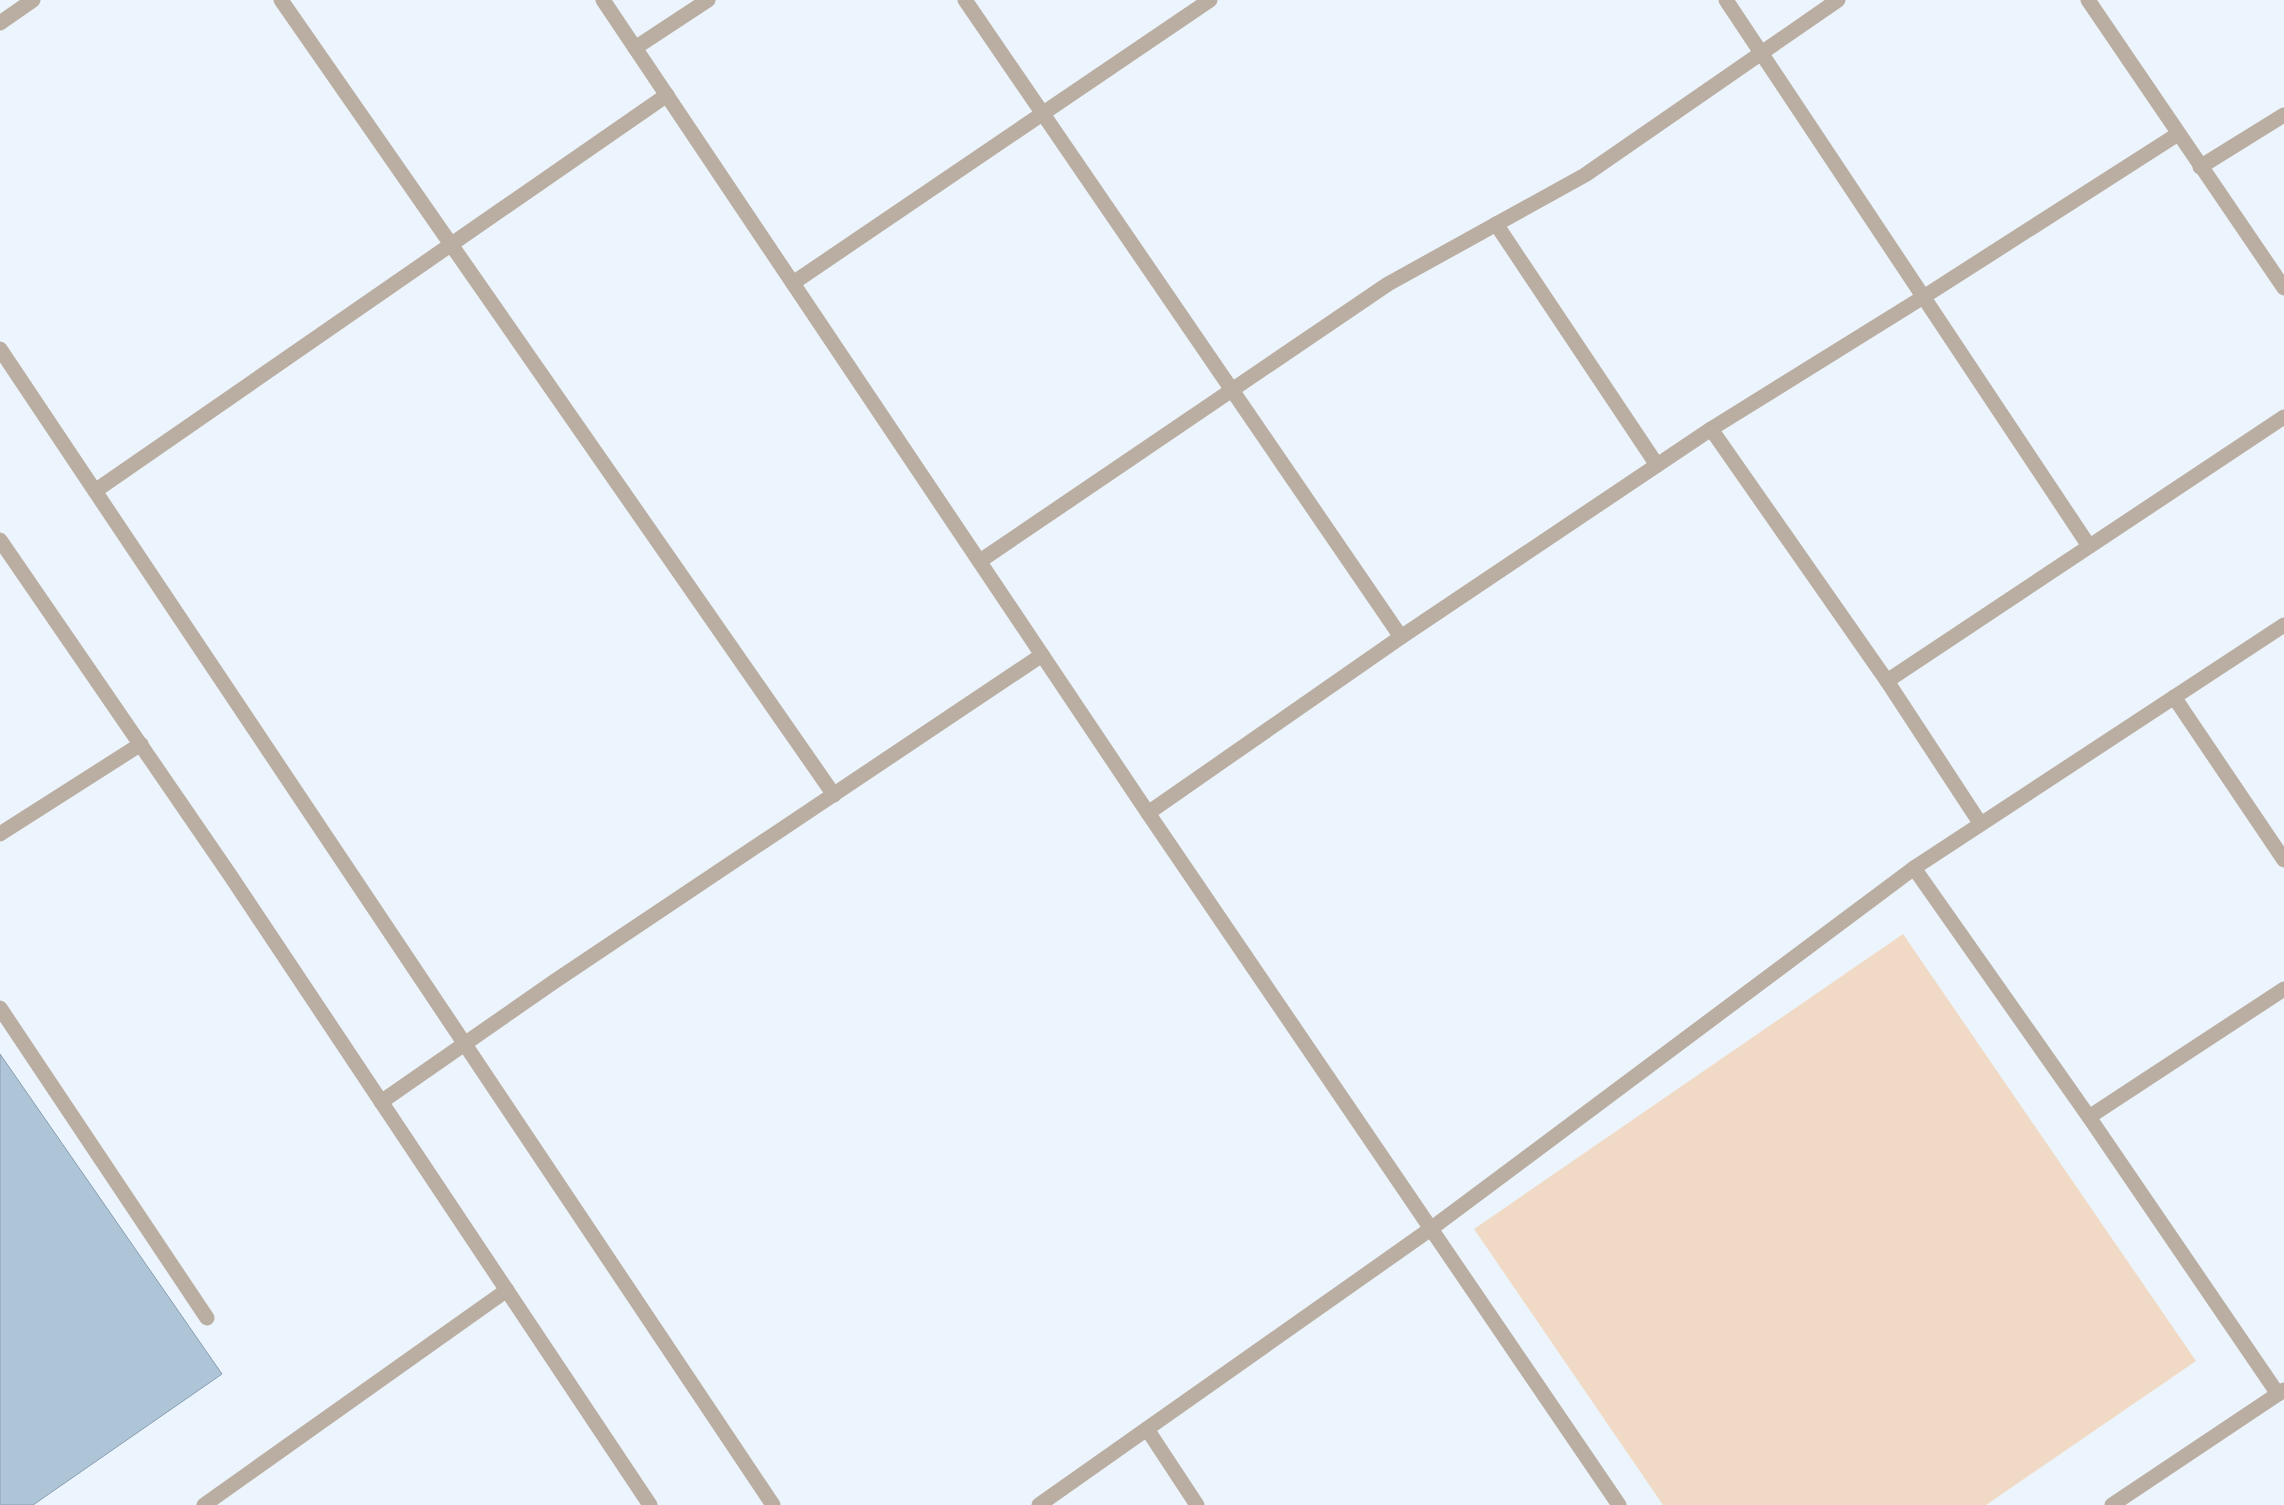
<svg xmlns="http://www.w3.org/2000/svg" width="2284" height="1505" viewBox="0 0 2284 1505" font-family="Poppins,sans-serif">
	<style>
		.green { fill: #f1dac5 }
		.building { fill: #aec4d7; stroke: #899eb0 }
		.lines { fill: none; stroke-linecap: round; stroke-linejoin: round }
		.service { stroke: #baada1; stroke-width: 15 }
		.minor { stroke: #baada1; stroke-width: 15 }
		.tertiary { stroke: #baada1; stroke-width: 15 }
	</style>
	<rect width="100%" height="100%" fill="#ecf5fd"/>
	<polygon class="green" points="1903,934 2196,1361 1986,1505 1663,1505 1474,1229"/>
	<polygon class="building" points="0,1054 222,1374 33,1505 0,1505"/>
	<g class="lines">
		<g class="service">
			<polyline points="0,834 141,744"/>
			<polyline points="0,1008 207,1318"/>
		</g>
		<g class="minor">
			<polyline points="281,0 834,795"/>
			<polyline points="603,0 1148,813 1619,1505"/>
			<polyline points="965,0 1401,637"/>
			<polyline points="1726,0 2089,546"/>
			<polyline points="2088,0 2284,288"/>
			<polyline points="0,23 33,0"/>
			<polyline points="635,48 708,0"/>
			<polyline points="2200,167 2284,115"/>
			<polyline points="1496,224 1657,465"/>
			<polyline points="793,283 1210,0"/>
			<polyline points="0,349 773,1505"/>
			<polyline points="1711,429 1887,681 1980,823"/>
			<polyline points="95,491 667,95"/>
			<polyline points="980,561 1388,284 1585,175 1838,0"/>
			<polyline points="1887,681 2284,417"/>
			<polyline points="2174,697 2284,860"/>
			<polyline points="1148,813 1401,637 1711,429 1925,296 2178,134"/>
			<polyline points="1914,868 2089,1117 2278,1394"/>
			<polyline points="381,1102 555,981 1042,655"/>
			<polyline points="2089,1117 2284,989"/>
			<polyline points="1147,1429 1197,1505"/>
			<polyline points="204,1505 507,1290"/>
			<polyline points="1039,1505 1432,1228 1914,868 2284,625"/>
			<polyline points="2112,1505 2284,1390"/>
		</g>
		<polyline class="tertiary" points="0,540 230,875 650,1505"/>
	</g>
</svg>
